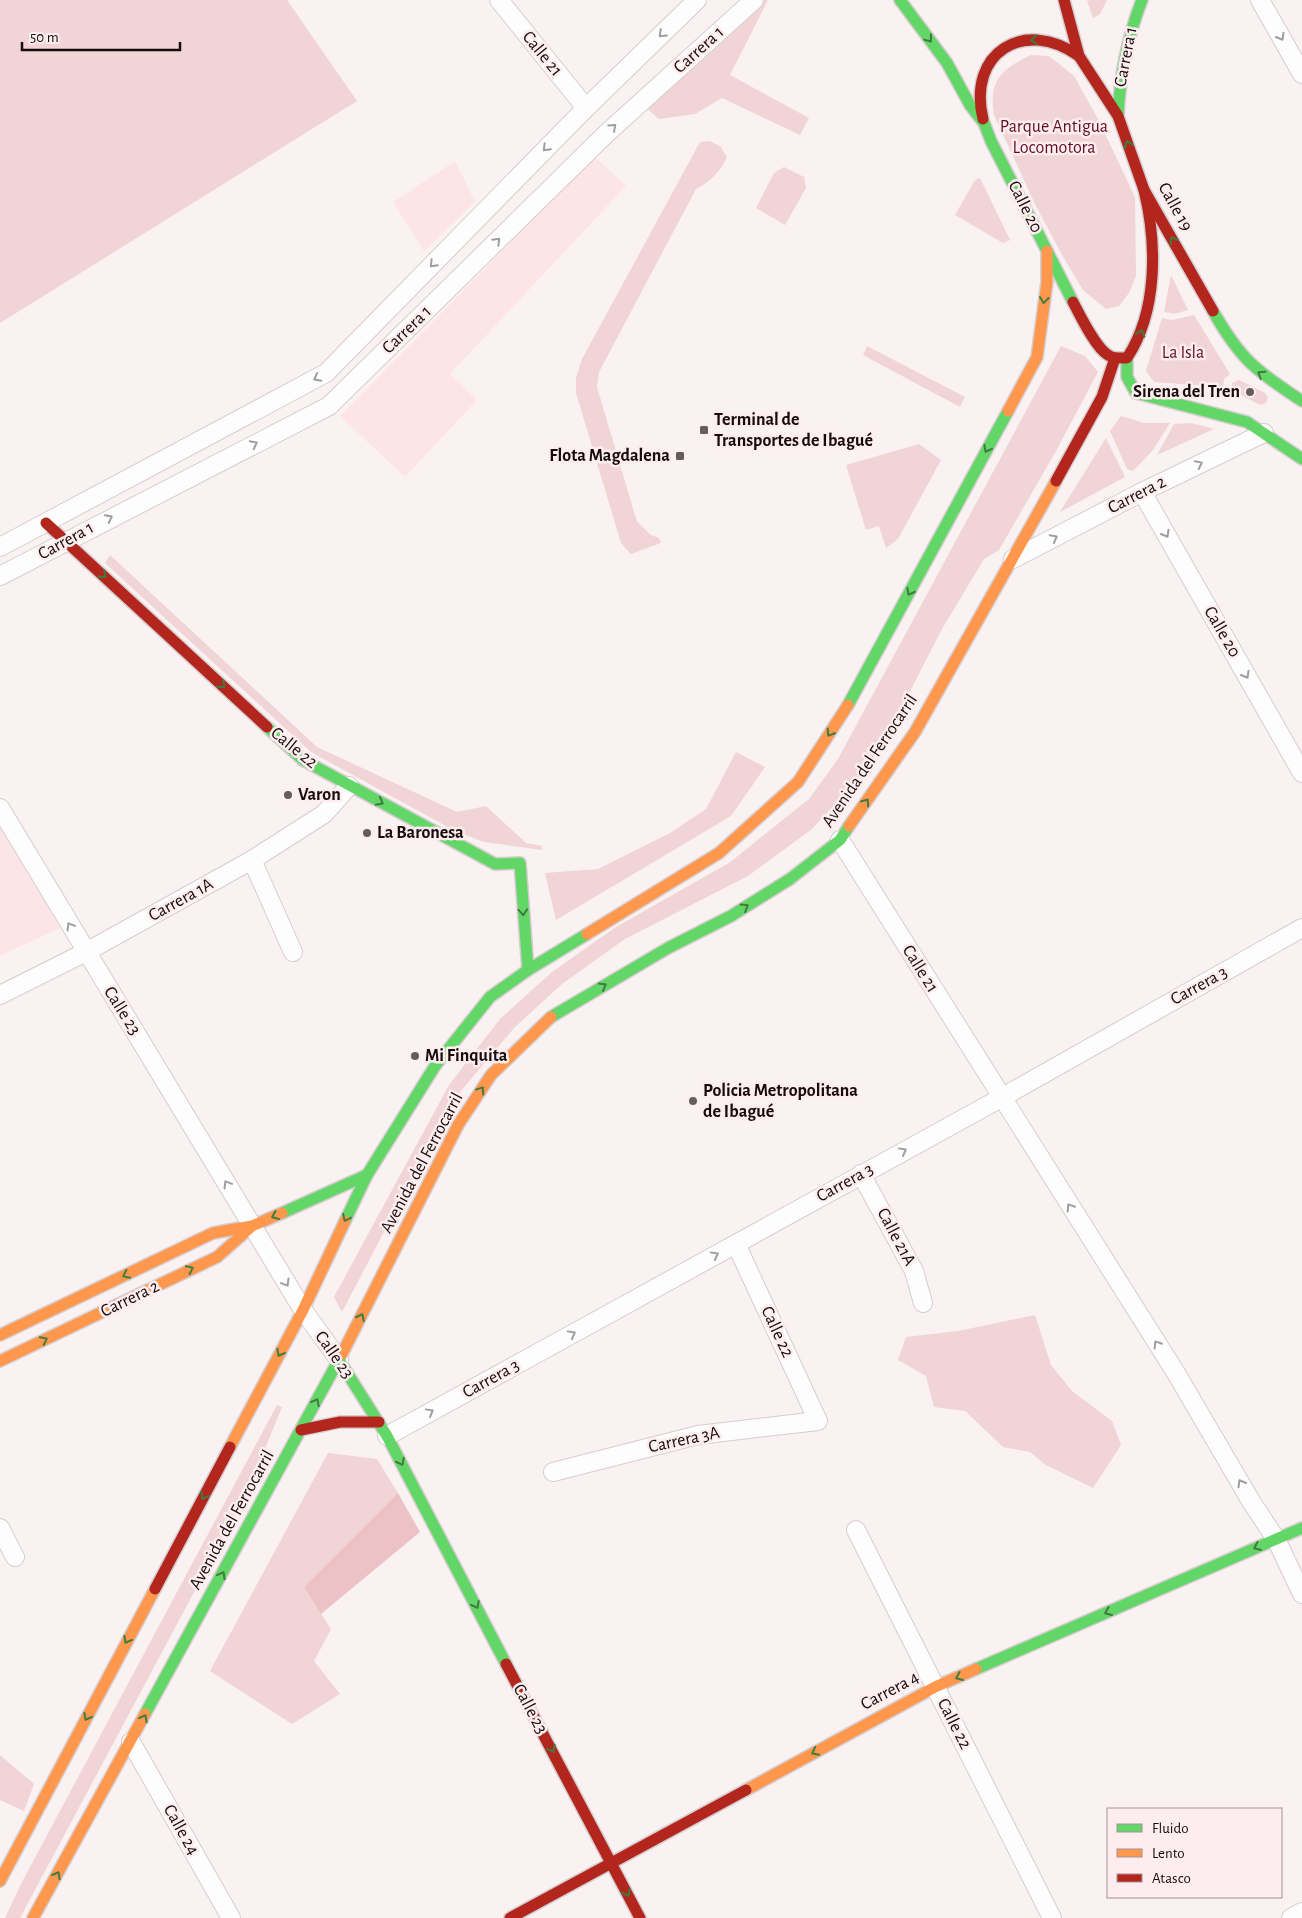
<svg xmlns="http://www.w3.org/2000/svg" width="1302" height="1918" viewBox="0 0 1302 1918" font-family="'Alegreya Sans',sans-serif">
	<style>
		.built { fill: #fde5e7 }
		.green { fill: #f0d4d6 }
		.forest { fill: #ecc2c7 }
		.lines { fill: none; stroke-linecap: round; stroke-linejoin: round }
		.street-casing { stroke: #d6cdce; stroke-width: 20 }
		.fast-casing { stroke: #d6cdce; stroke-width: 14 }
		.slow-casing { stroke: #d6cdce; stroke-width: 14 }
		.jam-casing { stroke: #d6cdce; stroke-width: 14 }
		.street { stroke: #fefdfd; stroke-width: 18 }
		.fast { stroke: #63d668; stroke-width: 11 }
		.slow { stroke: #ff974d; stroke-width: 11 }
		.jam { stroke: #b3261e; stroke-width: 11 }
		.oneway { stroke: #a19d9d }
		.oneway2 { stroke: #407b3f }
		.poi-dot { fill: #655c5d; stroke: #feedef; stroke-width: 2 }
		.labels { text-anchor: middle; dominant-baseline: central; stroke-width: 5; stroke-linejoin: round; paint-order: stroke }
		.street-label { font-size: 18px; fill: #150c0d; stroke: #feedef }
		.park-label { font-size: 18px; fill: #610f26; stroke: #feedef }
		.poi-label { font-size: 18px; font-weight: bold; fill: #150c0d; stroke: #feedef; text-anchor: start }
	</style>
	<rect width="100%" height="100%" fill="#faf1f2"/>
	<g class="built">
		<polygon points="595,157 626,186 450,374 477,400 405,477 340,416"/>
		<polygon points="455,161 475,202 424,251 393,202"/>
		<polygon points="0,821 62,927 0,956"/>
	</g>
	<g class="green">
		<polygon points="0,0 287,0 357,101 0,323"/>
		<polygon points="752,0 768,0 730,75 809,118 800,135 722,98 695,114 659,119 644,106"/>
		<polygon points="1090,0 1107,0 1100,14 1093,18 1087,1"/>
		<path d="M1031,55L1049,56L1074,76L1099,121L1135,197L1136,276L1129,293L1119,306L1106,309L1083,290L1062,255L1035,204L994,115C988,80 1002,69 1031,55Z"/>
		<path d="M709,141L720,146L727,157C720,172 711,181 696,189L599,372L597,387L637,522L651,535L659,538L661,543L631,554L621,543L576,393V378L582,359L700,142Z"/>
		<polygon points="784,167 804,177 806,188 785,225 756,208 774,173"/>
		<polygon points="980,178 1010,240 1003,243 955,215 975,180"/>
		<polygon points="1171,275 1188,310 1174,314 1164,312"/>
		<polygon points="1194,315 1230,374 1224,379 1223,387 1154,382 1146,371 1162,318 1172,320"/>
		<polygon points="867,346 965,397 960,407 863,355"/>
		<polygon points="1061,346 1085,356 1098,372 1056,451 999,550 984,559 942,629 887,736 856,782 812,829 748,876 625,939 562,984 514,1028 461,1091 440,1125 342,1312 334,1297 449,1085 500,1019 552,972 616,927 729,863 809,799 838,759"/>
		<polygon points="1239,380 1265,393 1268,397 1266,403 1260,405 1233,391 1232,383"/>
		<polygon points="1121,416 1144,423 1170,423 1153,450 1133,471 1127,469 1110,431"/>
		<polygon points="1191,423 1214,429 1157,455 1174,424"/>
		<polygon points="1106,438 1125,477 1060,512"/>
		<polygon points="919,444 941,460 898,539 886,548 879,526 866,530 846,465"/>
		<polygon points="110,555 317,747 457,812 486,806 526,843 542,846 542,850 484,842 455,831 311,752 105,563"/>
		<polygon points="736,752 765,767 731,816 556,920 545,873 598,869 670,833 706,809"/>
		<polygon points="1035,1315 1051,1365 1072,1391 1112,1421 1121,1445 1093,1488 1046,1465 1030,1452 1003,1447 965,1411 934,1407 926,1376 898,1360 906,1337 958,1331"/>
		<polygon points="277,1405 282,1407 247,1493 20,1918 5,1918 22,1882"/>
		<polygon points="328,1453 377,1459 398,1493 304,1587 331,1629 314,1661 340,1694 292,1724 210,1671"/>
		<polygon points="0,1755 34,1784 24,1811 0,1800"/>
	</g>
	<polygon class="forest" points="398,1493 420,1532 321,1614 304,1587"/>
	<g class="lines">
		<g class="street-casing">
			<g id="street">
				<polyline points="499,0 586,108"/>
				<polyline points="1260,0 1302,74"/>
				<polyline points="1142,492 1302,773"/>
				<polyline points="0,547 326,373 586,108 697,0"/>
				<polyline points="1013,559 1142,492 1264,433"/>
				<polyline points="0,576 329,406 607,133 754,0"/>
				<polyline points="0,808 303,1310 339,1360"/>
				<polyline points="840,840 1176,1373 1252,1503 1276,1539 1302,1594"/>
				<polyline points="252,860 293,952"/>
				<polyline points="0,995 86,952 252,860 324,814 349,786"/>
				<polyline points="861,1174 914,1271 923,1303"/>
				<polyline points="387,1436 1001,1098 1302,928"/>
				<polyline points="553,1472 698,1435 818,1421 736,1244"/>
				<polyline points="0,1528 15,1557"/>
				<polyline points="856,1530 1052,1918"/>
				<polyline points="131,1742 231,1918"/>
				<polyline points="1291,1918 1302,1912"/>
			</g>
		</g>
		<g class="fast-casing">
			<g id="fast">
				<polyline points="900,0 947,63 970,105 984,123 991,141 1073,302"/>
				<path d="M1118,116C1120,76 1127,38 1142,0"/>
				<path d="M1213,311C1240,359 1256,371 1302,401"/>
				<polyline points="1127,358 1127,377 1136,393 1247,422 1302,459"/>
				<polyline points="848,705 1008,411"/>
				<polyline points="267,727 303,760 495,864 520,863 528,970"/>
				<polyline points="551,1017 668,948 731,916 790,879 840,840 849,826"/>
				<polyline points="282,1213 367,1175"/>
				<polyline points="345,1221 367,1175 435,1066 490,997 528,970 587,934"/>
				<polyline points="339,1360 387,1436 506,1664"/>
				<polyline points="976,1669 1302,1528"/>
				<polyline points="145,1714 342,1354"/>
			</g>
		</g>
		<g class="slow-casing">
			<g id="slow">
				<polyline points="1008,411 1037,357 1047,282 1047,251"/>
				<polyline points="849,826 915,732 1056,481"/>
				<polyline points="587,934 719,853 798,782 848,705"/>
				<polyline points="0,1335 213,1233 252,1226 282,1213"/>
				<polyline points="342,1354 458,1125 491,1075 551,1017"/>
				<polyline points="0,1361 217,1257 251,1227"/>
				<polyline points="230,1447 303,1310 345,1221"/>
				<polyline points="746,1790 935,1687 976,1669"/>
				<polyline points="0,1881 155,1589"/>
				<polyline points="33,1918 145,1714"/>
			</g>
		</g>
		<g class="jam-casing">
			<g id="jam">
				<polyline points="1064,0 1079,56 1118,116 1144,190 1213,311"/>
				<path d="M983,119C967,53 1024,17 1079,56"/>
				<path d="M1073,302C1080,315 1095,347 1108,355C1113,359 1121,358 1127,358C1158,311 1157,243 1144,190"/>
				<polyline points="1056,481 1102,397 1115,358"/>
				<polyline points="46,523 267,727"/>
				<polyline points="301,1430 340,1422 379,1422"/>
				<polyline points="155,1589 230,1447"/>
				<polyline points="506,1664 640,1918"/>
				<polyline points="510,1918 746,1790"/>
			</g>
		</g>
		<use href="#street" class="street"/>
		<use href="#fast" class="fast"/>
		<use href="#slow" class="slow"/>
		<use href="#jam" class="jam"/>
	</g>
	<defs><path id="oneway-chevron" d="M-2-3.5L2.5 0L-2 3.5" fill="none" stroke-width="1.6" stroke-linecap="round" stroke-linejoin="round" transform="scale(1.25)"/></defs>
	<g class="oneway">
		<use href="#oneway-chevron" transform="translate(662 34) rotate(136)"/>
		<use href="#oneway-chevron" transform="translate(1281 37) rotate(60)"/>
		<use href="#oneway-chevron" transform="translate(613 127) rotate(-42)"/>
		<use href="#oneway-chevron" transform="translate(546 148) rotate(134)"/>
		<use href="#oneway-chevron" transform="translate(497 241) rotate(-45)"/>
		<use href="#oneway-chevron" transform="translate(433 264) rotate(134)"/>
		<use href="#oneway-chevron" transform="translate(317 378) rotate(152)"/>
		<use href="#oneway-chevron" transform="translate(254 444) rotate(-27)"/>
		<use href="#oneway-chevron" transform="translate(1199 464) rotate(-26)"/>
		<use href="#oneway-chevron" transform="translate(109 518) rotate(-27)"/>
		<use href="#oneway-chevron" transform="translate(1166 534) rotate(60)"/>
		<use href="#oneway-chevron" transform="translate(1054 538) rotate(-28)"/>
		<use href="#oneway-chevron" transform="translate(1246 675) rotate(60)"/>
		<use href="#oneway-chevron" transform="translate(70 926) rotate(-121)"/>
		<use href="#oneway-chevron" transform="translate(903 1151) rotate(-29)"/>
		<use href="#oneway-chevron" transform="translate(227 1184) rotate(-121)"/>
		<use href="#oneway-chevron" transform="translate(1070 1207) rotate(-123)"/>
		<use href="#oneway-chevron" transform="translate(715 1255) rotate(-29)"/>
		<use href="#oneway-chevron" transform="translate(286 1283) rotate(59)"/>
		<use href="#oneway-chevron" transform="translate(572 1334) rotate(-29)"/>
		<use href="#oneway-chevron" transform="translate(1157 1344) rotate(-123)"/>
		<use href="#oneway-chevron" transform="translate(430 1412) rotate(-29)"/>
		<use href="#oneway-chevron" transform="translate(1241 1483) rotate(-120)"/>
	</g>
	<g class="oneway2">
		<use href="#oneway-chevron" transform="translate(929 39) rotate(53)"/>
		<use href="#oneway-chevron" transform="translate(1034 40) rotate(175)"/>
		<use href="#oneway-chevron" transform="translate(1128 144) rotate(-110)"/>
		<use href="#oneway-chevron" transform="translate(1173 240) rotate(-120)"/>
		<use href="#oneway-chevron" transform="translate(1044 300) rotate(97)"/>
		<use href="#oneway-chevron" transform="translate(1141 333) rotate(-71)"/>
		<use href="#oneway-chevron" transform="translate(1261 374) rotate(-147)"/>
		<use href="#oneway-chevron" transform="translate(987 449) rotate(118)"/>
		<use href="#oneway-chevron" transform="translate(103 575) rotate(43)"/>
		<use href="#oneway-chevron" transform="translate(910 592) rotate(118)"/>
		<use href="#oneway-chevron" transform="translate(222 685) rotate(43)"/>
		<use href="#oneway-chevron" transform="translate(830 733) rotate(123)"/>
		<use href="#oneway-chevron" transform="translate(380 802) rotate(28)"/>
		<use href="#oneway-chevron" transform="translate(866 802) rotate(-55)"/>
		<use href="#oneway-chevron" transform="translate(745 907) rotate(-32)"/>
		<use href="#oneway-chevron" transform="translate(523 912) rotate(86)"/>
		<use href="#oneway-chevron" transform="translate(603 986) rotate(-30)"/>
		<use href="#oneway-chevron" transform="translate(481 1090) rotate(-56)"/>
		<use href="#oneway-chevron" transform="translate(275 1216) rotate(156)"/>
		<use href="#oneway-chevron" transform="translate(346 1218) rotate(116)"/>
		<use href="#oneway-chevron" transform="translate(190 1269) rotate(-26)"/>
		<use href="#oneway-chevron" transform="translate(126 1275) rotate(154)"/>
		<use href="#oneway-chevron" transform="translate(361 1317) rotate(-63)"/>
		<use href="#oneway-chevron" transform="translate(44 1340) rotate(-26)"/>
		<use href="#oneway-chevron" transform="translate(280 1353) rotate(118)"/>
		<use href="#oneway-chevron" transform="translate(316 1402) rotate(-62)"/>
		<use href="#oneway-chevron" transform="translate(401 1462) rotate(63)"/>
		<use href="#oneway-chevron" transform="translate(204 1496) rotate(118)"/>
		<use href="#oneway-chevron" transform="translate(1257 1547) rotate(157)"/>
		<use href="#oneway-chevron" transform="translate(222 1575) rotate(-61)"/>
		<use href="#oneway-chevron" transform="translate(476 1605) rotate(62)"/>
		<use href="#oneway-chevron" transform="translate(1108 1612) rotate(157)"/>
		<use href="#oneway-chevron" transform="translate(127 1640) rotate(118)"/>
		<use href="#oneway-chevron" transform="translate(959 1677) rotate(157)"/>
		<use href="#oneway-chevron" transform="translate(87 1717) rotate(118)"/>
		<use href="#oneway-chevron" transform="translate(144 1718) rotate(-62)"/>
		<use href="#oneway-chevron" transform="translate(552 1749) rotate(62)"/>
		<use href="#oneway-chevron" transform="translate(815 1752) rotate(152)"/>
		<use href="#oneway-chevron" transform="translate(57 1875) rotate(-61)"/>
		<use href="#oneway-chevron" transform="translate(627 1893) rotate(63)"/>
	</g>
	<g class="poi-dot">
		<circle cx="1250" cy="392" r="5"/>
		<rect x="699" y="425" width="10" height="10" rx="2.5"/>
		<rect x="675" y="451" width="10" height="10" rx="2.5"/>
		<circle cx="288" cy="795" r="5"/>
		<circle cx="367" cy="833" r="5"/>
		<circle cx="415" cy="1056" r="5"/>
		<circle cx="693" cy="1101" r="5"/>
	</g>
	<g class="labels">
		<g class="street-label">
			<text transform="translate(699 50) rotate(-42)">Carrera 1</text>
			<text transform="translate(542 54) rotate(51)">Calle 21</text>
			<text transform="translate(1126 57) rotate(-79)">Carrera 1</text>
			<text transform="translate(1025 207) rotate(63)">Calle 20</text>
			<text transform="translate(1175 207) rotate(61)">Calle 19</text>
			<text transform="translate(407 330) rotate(-44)">Carrera 1</text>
			<text transform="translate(1137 495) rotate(-27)">Carrera 2</text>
			<text transform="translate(66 541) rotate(-29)">Carrera 1</text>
			<text transform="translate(1222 632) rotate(60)">Calle 20</text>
			<text transform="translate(294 748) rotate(39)">Calle 22</text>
			<text transform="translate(870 761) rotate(-56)">Avenida del Ferrocarril</text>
			<text transform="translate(181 900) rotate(-29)">Carrera 1A</text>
			<text transform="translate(920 969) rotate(58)">Calle 21</text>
			<text transform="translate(1199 986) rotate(-29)">Carrera 3</text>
			<text transform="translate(122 1011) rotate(58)">Calle 23</text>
			<text transform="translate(422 1163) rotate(-62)">Avenida del Ferrocarril</text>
			<text transform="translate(845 1183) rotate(-29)">Carrera 3</text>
			<text transform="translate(896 1237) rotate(62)">Calle 21A</text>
			<text transform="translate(130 1299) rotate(-26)">Carrera 2</text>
			<text transform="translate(777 1332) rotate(65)">Calle 22</text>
			<text transform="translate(334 1355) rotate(55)">Calle 23</text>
			<text transform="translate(491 1379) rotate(-29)">Carrera 3</text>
			<text transform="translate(684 1440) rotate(-12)">Carrera 3A</text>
			<text transform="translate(232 1520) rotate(-61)">Avenida del Ferrocarril</text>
			<text transform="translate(890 1691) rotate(-28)">Carrera 4</text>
			<text transform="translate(530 1709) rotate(62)">Calle 23</text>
			<text transform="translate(954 1724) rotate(63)">Calle 22</text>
			<text transform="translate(181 1830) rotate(61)">Calle 24</text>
		</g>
		<g class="park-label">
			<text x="1054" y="127">Parque Antigua<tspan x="1054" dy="21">Locomotora</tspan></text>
			<text x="1183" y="353">La Isla</text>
		</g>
		<g class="poi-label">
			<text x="1240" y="392" text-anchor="end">Sirena del Tren</text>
			<text x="714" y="420">Terminal de<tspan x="714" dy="21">Transportes de Ibagué</tspan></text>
			<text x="670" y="456" text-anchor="end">Flota Magdalena</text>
			<text x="298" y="795">Varon</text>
			<text x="377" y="833">La Baronesa</text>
			<text x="425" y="1056">Mi Finquita</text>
			<text x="703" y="1091">Policia Metropolitana<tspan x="703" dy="21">de Ibagué</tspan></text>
		</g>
	</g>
	<rect x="1107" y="1808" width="175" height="90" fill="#feedef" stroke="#a19395"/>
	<rect x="1117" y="1824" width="25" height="8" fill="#63d668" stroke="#a19395"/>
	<text x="1152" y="1833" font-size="15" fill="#150c0d">Fluido</text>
	<rect x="1117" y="1849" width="25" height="8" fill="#ff974d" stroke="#a19395"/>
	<text x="1152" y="1858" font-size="15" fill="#150c0d">Lento</text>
	<rect x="1117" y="1874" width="25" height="8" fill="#b3261e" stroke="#a19395"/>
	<text x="1152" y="1883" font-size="15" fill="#150c0d">Atasco</text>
	<path d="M22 42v8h158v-8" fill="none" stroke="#150c0d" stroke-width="2.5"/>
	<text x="30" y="42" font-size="15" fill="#150c0d" stroke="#feedef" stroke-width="4" paint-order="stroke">50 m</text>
</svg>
